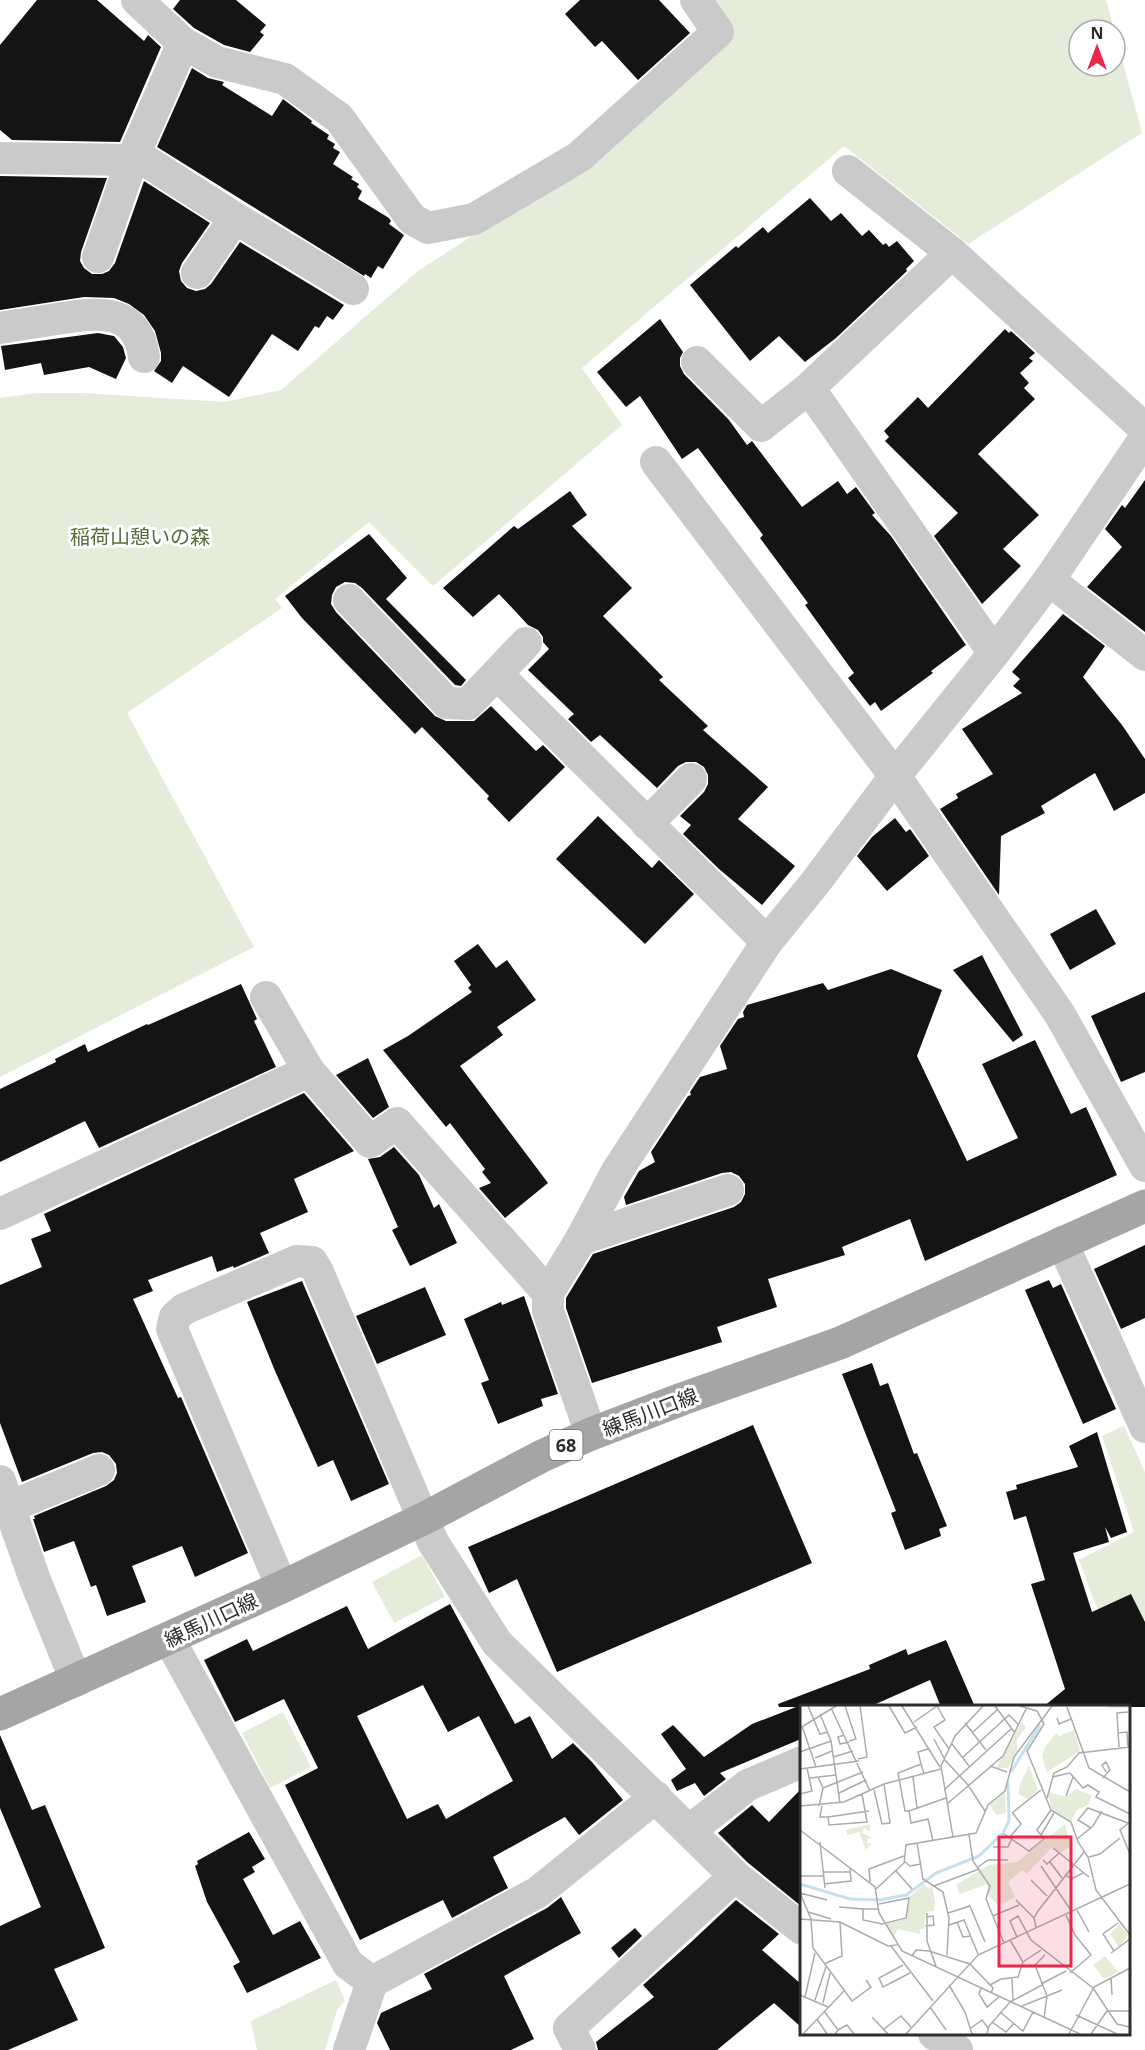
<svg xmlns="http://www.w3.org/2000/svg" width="1145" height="2050" viewBox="0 0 1145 2050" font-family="'Noto Sans','Noto Sans JP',sans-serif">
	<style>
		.green { fill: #e5ecda }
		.building { fill: #141414; fill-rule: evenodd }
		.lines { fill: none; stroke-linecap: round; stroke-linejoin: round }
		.street { stroke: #cacaca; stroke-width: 32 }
		.primary { stroke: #a5a5a5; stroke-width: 33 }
		.labels { text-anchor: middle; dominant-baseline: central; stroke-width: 6; stroke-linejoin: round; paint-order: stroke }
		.shield { fill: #fff; stroke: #6c6c6c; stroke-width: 1.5 }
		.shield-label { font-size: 18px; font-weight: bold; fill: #2d2d2d }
		.park-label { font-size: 20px; fill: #556b39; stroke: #fff }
		.street-label { font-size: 20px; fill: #2d2d2d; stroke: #fff }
		.inset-river { fill: none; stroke: #c5e1ed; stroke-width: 3 }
		.inset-road { fill: none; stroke: #ababab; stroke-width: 1.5 }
		.view { fill: #ed2749; fill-opacity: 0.15; stroke: #ed2749; stroke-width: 3 }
		.inset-edge { fill: none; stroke: #2d2d2d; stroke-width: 3 }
	</style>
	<rect width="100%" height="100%" fill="#fff"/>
	<g class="green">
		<polygon points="713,0 1106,0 1114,30 1079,30 1079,66 1115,66 1115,33 1142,133 968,244 844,146 582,368 622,425 433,586 369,522 275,599 282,608 127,713 254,947 0,1077 0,398 37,393 83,393 225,402 281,390 418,271 591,159 723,39"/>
		<polygon points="1124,1426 1145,1472 1145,1619 1109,1640 1079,1560 1134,1532 1102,1436"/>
		<polygon points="422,1555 445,1597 394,1623 372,1582"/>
		<polygon points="283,1712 311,1767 270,1788 242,1733"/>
		<polygon points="336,1980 345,2001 337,2010 325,2050 257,2050 251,2021"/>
	</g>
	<g class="building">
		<polygon points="37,0 97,0 144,41 148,35 161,47 120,142 12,140 0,130 0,45"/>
		<polygon points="180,0 236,0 266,25 260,32 264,35 250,52 224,45 194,28 173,9"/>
		<polygon points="580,0 659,0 690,33 638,80 602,41 595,47 565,14"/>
		<polygon points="192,68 208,78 224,82 222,85 272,116 283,99 312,121 311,123 329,135 327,139 335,144 333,148 340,152 333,164 353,177 351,179 359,184 357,187 362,191 358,199 389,218 391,221 389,224 404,235 383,269 378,266 371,278 365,274 364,276 157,147"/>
		<polygon points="0,176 107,178 81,252 80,261 84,268 92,274 102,274 109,271 115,263 144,181 210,223 182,263 179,271 181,281 187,288 196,291 205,289 211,284 240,242 344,305 333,320 327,316 319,328 315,326 298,351 272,334 229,397 183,366 172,383 154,371 161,361 161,353 155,331 144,315 129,304 114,298 84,297 0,310"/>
		<polygon points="810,198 831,221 841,213 862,236 869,230 883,245 886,243 889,247 897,241 914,261 906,269 907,271 836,338 805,362 779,336 750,361 690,285 736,246 738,248 763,227 768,233"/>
		<polygon points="660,319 683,352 680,358 680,366 684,374 729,420 747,445 752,441 802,507 838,481 847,494 856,487 875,513 872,515 891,536 966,645 931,671 933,673 881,711 875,702 870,706 848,678 854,673 805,605 808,603 760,538 763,535 698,448 682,459 640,396 626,407 597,372"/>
		<polygon points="1005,329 1009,333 1011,331 1035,353 1029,358 1033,361 1020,373 1029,383 1024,388 1035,399 978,454 1039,515 1003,549 1021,566 982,604 934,536 958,513 885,441 889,437 884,431 918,397 928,408"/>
		<polygon points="98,333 114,336 123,347 126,358 116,379 89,367 44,375 41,363 5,370 1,346"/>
		<polygon points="1145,480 1145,632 1087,587 1122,547 1105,529 1122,505 1125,508"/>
		<polygon points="570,491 587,515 572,526 632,588 603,616 663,677 659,680 708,726 703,730 768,787 738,819 795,866 762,905 719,869 683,834 691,825 680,816 704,792 708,784 708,775 704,767 696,762 686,762 678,766 657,788 600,735 591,742 568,719 574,714 528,670 549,649 543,642 543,637 538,630 528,625 499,594 473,617 443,588 514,526 518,529"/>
		<polygon points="369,534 407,578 386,599 466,680 461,686 455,685 362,588 355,583 345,582 336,587 332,595 331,604 336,612 435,716 446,721 474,721 491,706 536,751 543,745 565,767 509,822 487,799 489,796 422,727 415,734 302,618 285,596"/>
		<polygon points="1063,614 1105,646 1083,677 1122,725 1145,759 1145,793 1114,811 1095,773 1041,806 1045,813 1001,836 999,895 940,809 958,798 956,794 993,774 962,729 1022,693 1013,686 1020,679 1012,672"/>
		<polygon points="598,816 652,868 659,860 694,894 645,944 556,859"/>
		<polygon points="895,818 906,832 910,829 929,856 887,891 857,856 872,837"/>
		<polygon points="1096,909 1116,944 1070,970 1050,934"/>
		<polygon points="478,944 496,968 507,960 536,1000 497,1027 503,1035 460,1066 548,1183 505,1218 479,1188 491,1183 482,1172 485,1169 450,1123 446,1127 383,1050 408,1036 472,992 468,988 471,985 454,961"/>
		<polygon points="982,955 1023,1035 1013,1042 953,970"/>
		<polygon points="891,969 942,990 917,1056 967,1161 1018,1138 982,1064 1035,1040 1071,1114 1086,1107 1117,1175 925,1261 910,1219 842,1247 845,1255 768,1279 777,1307 717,1327 722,1342 592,1383 566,1308 566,1298 593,1254 734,1207 741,1202 745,1194 745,1184 739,1176 731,1172 722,1173 626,1205 624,1197 639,1171 655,1162 651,1152 688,1096 691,1095 690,1092 700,1077 727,1069 720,1046 738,1019 744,1017 743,1012 747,1005 823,983 828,990"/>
		<polygon points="241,984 257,1019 254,1021 276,1067 99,1148 85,1121 0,1162 0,1089 56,1062 55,1059 85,1044 88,1052 147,1024 148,1025"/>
		<polygon points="1145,992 1145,1072 1121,1082 1091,1016"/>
		<polygon points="368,1058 389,1107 373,1118 336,1075"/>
		<polygon points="304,1093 354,1151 294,1179 308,1212 260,1233 269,1253 234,1268 233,1266 217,1272 212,1256 148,1280 153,1291 133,1299 178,1398 181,1397 248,1553 195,1577 182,1546 132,1566 146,1602 107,1616 96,1585 91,1587 74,1541 44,1552 33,1519 35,1519 34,1516 106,1486 114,1480 117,1473 116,1464 109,1455 102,1452 93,1453 22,1482 0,1423 0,1285 42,1267 31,1239 51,1231 44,1214"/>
		<polygon points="394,1147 419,1175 434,1208 439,1204 457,1243 410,1266 392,1230 398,1227 368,1159 380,1157"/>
		<polygon points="1145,1245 1145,1318 1121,1329 1094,1269"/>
		<polygon points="1049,1280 1053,1288 1061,1284 1116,1409 1083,1424 1025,1290"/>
		<polygon points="302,1281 389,1484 351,1501 333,1460 318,1467 275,1371 247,1302"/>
		<polygon points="425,1287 446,1335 377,1364 356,1316"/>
		<polygon points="524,1296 558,1394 541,1399 543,1406 498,1424 481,1383 489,1380 464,1319 501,1302 502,1305"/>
		<polygon points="872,1363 880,1386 888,1383 914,1454 917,1453 947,1526 939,1529 941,1536 905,1550 891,1513 896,1511 842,1374"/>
		<polygon points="753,1425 812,1563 557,1672 517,1579 489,1593 468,1547"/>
		<polygon points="1097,1432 1127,1532 1111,1538 1105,1527 1109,1542 1073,1553 1092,1612 1131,1594 1145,1622 1145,1707 1043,1707 1065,1689 1031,1584 1045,1580 1026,1516 1014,1520 1006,1492 1017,1489 1016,1485 1078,1467 1069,1446"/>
		<path d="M450,1604L515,1724L530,1716L552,1759L573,1743L592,1762L623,1800L579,1835L565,1817L493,1857L508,1888L452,1918L443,1900L360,1940L285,1785L318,1768L284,1699L235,1722L204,1660L247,1639L253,1651L347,1606L368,1649ZM423,1685L448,1732L479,1716L513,1781L446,1819L438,1804L407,1819L357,1716Z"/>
		<polygon points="946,1640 975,1707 941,1707 930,1680 869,1707 801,1707 801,1739 720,1773 726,1779 704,1796 695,1783 677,1791 671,1780 686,1769 661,1734 673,1725 704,1757 752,1724 796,1707 779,1707 778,1704 870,1669 869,1665 906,1649 908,1655"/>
		<polygon points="0,1735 32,1810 45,1805 105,1948 54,1969 78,2020 8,2050 0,2050 0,1926 41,1907 0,1808"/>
		<polygon points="801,1789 801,1906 747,1862 718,1833 752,1805 769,1822"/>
		<polygon points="249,1832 265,1859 252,1867 255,1872 243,1879 273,1935 300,1921 321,1958 247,1993 233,1966 240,1962 207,1902 195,1866 198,1864 197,1861"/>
		<polygon points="561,1897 581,1933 504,1976 534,2039 511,2050 390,2050 377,2023 381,2013 432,1989 424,1974 547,1908"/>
		<polygon points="736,1900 779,1934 762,1950 801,1984 801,2027 774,2003 717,2050 598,2050 596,2042 654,1997 643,1985 689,1944"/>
		<polygon points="635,1928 642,1936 619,1958 611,1948"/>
	</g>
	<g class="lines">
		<g class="street">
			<polyline points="137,0 183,43 217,62 285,79 339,118 412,219 428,228 474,219 579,157 718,32 696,0"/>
			<polyline points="135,154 235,218 353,289"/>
			<polyline points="0,158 132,160 183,43"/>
			<polyline points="848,171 952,253 1145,429"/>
			<polyline points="98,257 132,160"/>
			<polyline points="197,273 235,218"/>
			<path d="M0,328C18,325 37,322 56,319C94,313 137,305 144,357"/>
			<polyline points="697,362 761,426 809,388 952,253"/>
			<polyline points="809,388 994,653"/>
			<polyline points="656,462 895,776 1059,1013 1145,1166"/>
			<polyline points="1049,580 1145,655"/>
			<polyline points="349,600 447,703 468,704 526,643"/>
			<polyline points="497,674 767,942"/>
			<polyline points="647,824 691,779"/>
			<polyline points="266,997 309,1071 370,1142 397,1123 548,1293"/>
			<polyline points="0,1214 309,1071"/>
			<polyline points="581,1239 728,1190"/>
			<polyline points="1062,1242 1145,1427"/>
			<polyline points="591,1434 548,1311 548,1293 581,1239 617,1171 767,942 815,883 895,776 994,653 1049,580 1145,438"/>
			<polyline points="0,1481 35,1580 76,1681"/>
			<polyline points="9,1507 99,1470"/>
			<polyline points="282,1587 172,1329 175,1317 184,1309 297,1261 312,1262 318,1272 433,1542 497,1643 735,1876 802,1929"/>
			<polyline points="169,1639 348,1964 372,1982 349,2050"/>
			<polyline points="690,1830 748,1785 802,1762"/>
			<polyline points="372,1982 538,1892 656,1797"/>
			<polyline points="934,2034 957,2050"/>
			<polyline points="580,2050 569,2028 735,1876"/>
		</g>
		<polyline class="primary" points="0,1714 282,1587 425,1518 542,1456 591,1434 682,1399 840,1343 1145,1206"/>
	</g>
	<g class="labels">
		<rect class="shield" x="549.5" y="1430" width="33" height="30" rx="4.5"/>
		<g class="shield-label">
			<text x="566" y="1445">68</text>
		</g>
		<g class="park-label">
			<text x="140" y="536">稲荷山憩いの森</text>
		</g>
		<g class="street-label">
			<text transform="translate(650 1412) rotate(-21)">練馬川口線</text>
			<text transform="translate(211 1620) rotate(-25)">練馬川口線</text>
		</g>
	</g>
	<g transform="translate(800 1705)">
		<rect width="330" height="330" fill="#fff"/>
		<path d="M222,17L226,22L217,34V47L208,63H196ZM274,25L280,46L247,67L242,51L245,42L256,28L259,31ZM229,60L238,85L228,94L219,89V82ZM276,84L292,90L288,100L277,105L271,116L252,104L248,91L249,87L266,92ZM205,88L206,108L196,110L190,100ZM70,119V127L64,123L62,128L72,133L67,134V138H72L66,145L59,127L47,130L46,125ZM265,119L271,141L260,148L252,142L227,169L222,165L208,177L215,192L198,201L188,189L187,179L160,189L156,180L189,160L217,157ZM124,179L128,184L132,181L135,196L134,206L126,207L124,224H120V229L98,224L94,232L86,219L106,214L110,191ZM319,219L328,230L319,242L310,229ZM305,251L318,267L304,274L293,260Z" fill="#e5ecda"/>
		<path class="inset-river" d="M308,1H330M211,67L240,20M0,179L50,194L80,195L106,190L136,168L179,151L203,128L209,116L208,77"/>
		<path class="inset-road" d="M8,1L20,29L28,27M45,1L56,34L49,36M89,1L105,28L117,22M102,1L140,62M137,1L145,15L134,22L149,44M195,1L215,28M220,1L237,6L244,19L227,46L251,105L271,117L278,137L288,152L296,185L330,230M267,2L289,63L330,87M31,3L70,86M20,9L31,36L40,98M257,13L259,19L271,14M114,17L137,1M165,18L186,45M2,21L16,62M0,23L36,1M173,27L198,4M318,28L327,27L328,42M44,30L38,32L40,39L49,37M134,34L144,53M152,39L169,61M319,42L317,8L328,7M0,47L31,36M33,52L53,46M15,53L32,46M162,53L209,10L219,20M58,54L67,52L60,1M144,54L168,80L185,106M121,59L118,47L128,44M190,61L207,67M0,64L59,56M124,69L121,59L98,68L105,106H109L111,118L128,114L133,136M18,72L23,83L19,101M113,72L117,103M252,72L270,68L283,83L288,80L299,87L296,92L330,109M10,73L36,70M303,73L310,65L306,57L302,60L306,67M23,83L63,67M74,85L82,119L90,118L84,79M144,85L211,24M39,88L66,75M0,89L12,86L7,63M266,91L273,72M247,93L254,68L267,62L279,48L330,42M147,99L203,51L226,4M0,101L44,97L84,79L141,64M22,101L20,112H28L29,120L67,117L62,89M109,106L146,93M212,108L241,85M28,112L69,106M330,117L320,125L330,149M291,123L278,115L288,103L328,118M0,125L75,182L79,208L102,246L280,329M204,129L229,146L244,134L237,125L251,105M169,130L173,156L190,181L186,194L204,238M241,130L254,108M153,132L141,61L155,31L183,1M209,133L221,119L212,107M277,134L293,121L302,106M20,137L25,183M117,138L123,174L143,187L149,213L147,250M193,142H208L211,135M253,143L289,172M289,152L300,149L320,133M243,155L247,159L259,148M104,156L110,161L121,159M250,157L262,173M241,161L272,207M178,162L188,155H208M96,166L112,184M23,167H51M265,169L271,174L283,168M0,171H23M231,175L247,191M70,177L69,164L104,151M24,179L51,176L50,163M134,181L179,164M76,184L104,158L106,140L176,128L188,100L205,86L214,52L252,1M0,188L11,214L13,243L52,296L71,282L66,275M0,188L27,195M216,195L234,213M79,199L109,193L106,213L82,219L63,215V204H79M39,202L63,204M277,205L289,227M8,207L31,214M127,208V236L136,261M148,208L170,201L185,237M266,210L275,230L291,250L270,268M193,211L219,200M0,214L40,217L88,241L97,240M157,217L163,232L170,231M149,220L164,215L178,249M125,221L134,220L133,211L126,212M236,222L234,213L238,206L284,147M217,232L210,216L218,211L231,235L293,283L317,319L330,322M91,241L133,296M314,246L303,229L318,218M311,248L330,234M112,251L116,245L129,246L170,259M223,257L241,245M24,259L42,251L40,217M170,259L193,283L191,288M103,260L79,273L83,282L110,268M311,272L312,290M212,273L213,295M241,279L266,266M149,280L165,307L172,329M190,280L201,274L218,272L223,257L210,235M181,283L179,289L187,302L199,292M0,290L28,302M5,292L15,248M15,295L26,262M23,298L30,268M222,301L262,285M130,302L146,325M24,306L38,325L35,329M200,307L223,326L233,307M276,310L317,329M72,312L88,329M244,313L247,291L235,260L245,250M17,314L27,329M192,317L206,327L214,318M171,323L182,315L188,323M84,324L101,311L111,322M38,325L47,320L54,329M3,329L44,286M106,329L178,250L330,179M187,329L189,321L210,297L242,280M269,329L294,282L330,263M291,329L307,306H330"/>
		<path class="view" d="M199,132H271V261H199Z"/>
		<rect width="330" height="330" class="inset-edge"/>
	</g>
	<g transform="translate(1097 48)"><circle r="28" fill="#ffffff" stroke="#ababab" stroke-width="1.5"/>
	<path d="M0-4.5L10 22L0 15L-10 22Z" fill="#ed2749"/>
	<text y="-9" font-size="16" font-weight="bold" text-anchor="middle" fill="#2d2d2d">N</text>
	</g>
</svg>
